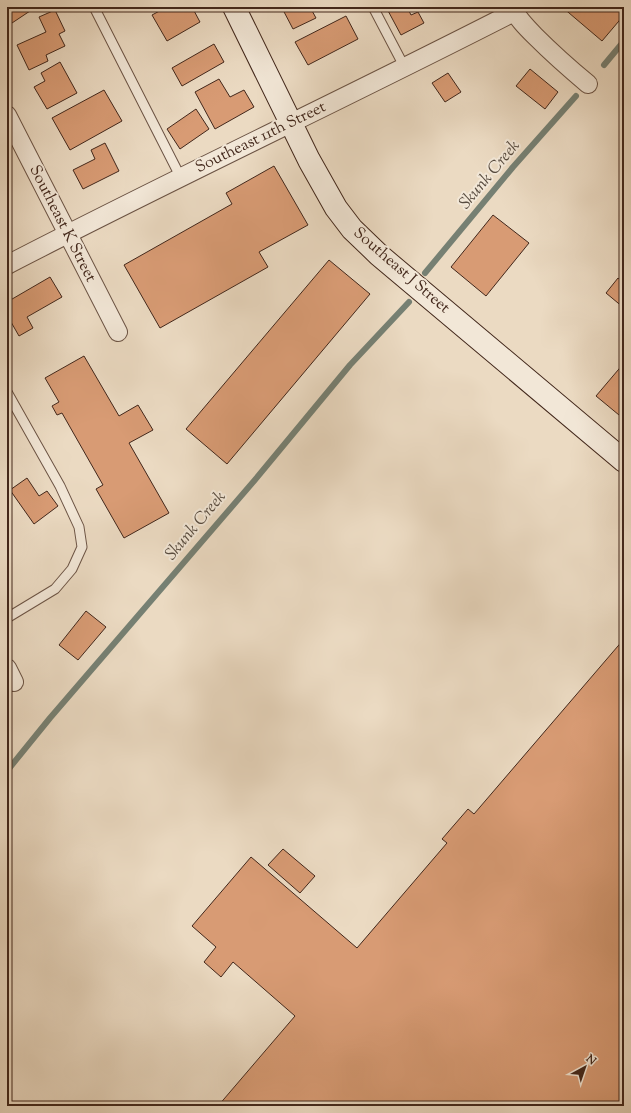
<svg xmlns="http://www.w3.org/2000/svg" width="631" height="1113" viewBox="0 0 631 1113" font-family="'Sorts Mill Goudy',serif">
	<style>
		.lines { fill: none; stroke-linecap: round; stroke-linejoin: round }
		.stream { stroke: #768073; stroke-width: 6 }
		.building { fill: #d89b74; stroke: #42271b }
		.lane-casing { stroke: #6c5445; stroke-width: 11 }
		.street-casing { stroke: #6c5445; stroke-width: 20 }
		.secondary-casing { stroke: #42271b; stroke-width: 24 }
		.lane { stroke: #f2e7d7; stroke-width: 9 }
		.street { stroke: #f2e7d7; stroke-width: 18 }
		.secondary { stroke: #f2e7d7; stroke-width: 22 }
		.labels { text-anchor: middle; dominant-baseline: central; stroke-width: 4; stroke-linejoin: round; paint-order: stroke }
		.street-label { font-size: 16px; fill: #42271b; stroke: #f2e7d7 }
		.water-label { font-size: 17px; font-style: italic; fill: #584c40; stroke: #f2e7d7 }
	</style>
	<rect width="100%" height="100%" fill="#ebdac2"/>
	<filter id="stains"><feTurbulence type="fractalNoise" baseFrequency=".005" numOctaves="4"/><feColorMatrix values="0 0 0 0 .2 0 0 0 0 .09 0 0 0 0 .02 0 0 0 .5 -.17"/></filter>
	<radialGradient id="worn" r=".72"><stop offset=".6" stop-color="#630" stop-opacity="0"/><stop offset="1" stop-color="#630" stop-opacity=".3"/></radialGradient>
	<g class="lines">
		<g class="stream">
			<polyline points="604,65 624,41"/>
			<polyline points="425,273 513,167 576,96"/>
			<polyline points="7,771 50,718 254,481 350,365 409,302"/>
		</g>
	</g>
	<g class="building">
		<polygon points="7,7 31,7 33,9 9,25 7,22"/>
		<polygon points="167,7 192,7 200,22 167,41 152,15"/>
		<polygon points="284,7 310,7 316,18 293,29 282,8"/>
		<polygon points="386,7 407,7 411,15 418,12 424,23 401,35"/>
		<polygon points="562,7 624,7 624,15 602,41"/>
		<polygon points="55,10 65,31 59,34 65,46 46,55 48,61 29,70 17,45 46,32 39,17"/>
		<polygon points="346,16 358,39 308,65 295,42"/>
		<polygon points="214,44 224,62 182,86 172,68"/>
		<polygon points="60,62 77,93 47,109 34,87 45,81 41,73"/>
		<polygon points="530,69 558,92 545,109 516,86"/>
		<polygon points="448,73 461,92 445,102 432,83"/>
		<polygon points="219,79 230,97 244,90 254,107 215,129 195,92"/>
		<polygon points="104,90 122,121 70,150 52,118"/>
		<polygon points="196,109 209,129 180,149 167,129"/>
		<polygon points="105,143 119,171 83,189 73,170 95,159 91,150"/>
		<polygon points="274,166 308,225 259,252 268,267 160,328 124,265 232,204 226,193"/>
		<polygon points="493,215 529,243 486,296 451,267"/>
		<polygon points="329,260 370,294 227,464 186,429"/>
		<polygon points="50,277 62,297 27,317 33,328 19,336 7,315 7,302"/>
		<polygon points="618,278 624,283 624,308 606,293"/>
		<polygon points="84,356 119,416 138,405 153,430 129,443 169,513 124,538 96,489 103,485 62,413 57,415 52,406 59,402 45,378"/>
		<polygon points="624,363 624,409 619,415 596,396"/>
		<polygon points="27,478 39,496 47,491 58,506 34,524 10,490"/>
		<polygon points="86,611 106,627 78,660 59,645"/>
		<polygon points="624,639 624,1096 616,1106 218,1106 295,1016 233,962 221,977 204,962 216,947 192,926 251,857 357,948 447,843 442,839 468,809 474,814"/>
		<polygon points="283,849 315,876 300,893 268,865"/>
	</g>
	<g class="lines">
		<g class="lane-casing">
			<g id="lane">
				<polyline points="94,7 181,178"/>
				<polyline points="373,7 405,68"/>
				<polyline points="7,392 60,486 79,527 82,547 72,569 55,589 7,618"/>
			</g>
		</g>
		<g class="street-casing">
			<g id="street">
				<path d="M512,7C517,18 526,27 535,36C552,53 570,69 588,84"/>
				<polyline points="7,115 118,332"/>
				<path d="M7,265C175,178 346,98 514,12"/>
				<polyline points="7,668 14,682"/>
			</g>
		</g>
		<g class="secondary-casing">
			<polyline id="secondary" points="234,7 309,160 336,208 352,229 379,255 624,461"/>
		</g>
		<use href="#lane" class="lane"/>
		<use href="#street" class="street"/>
		<use href="#secondary" class="secondary"/>
	</g>
	<g class="labels">
		<g class="street-label">
			<text transform="translate(261 138) rotate(-26)">Southeast 11th Street</text>
			<text transform="translate(62 224) rotate(63)">Southeast K Street</text>
			<text transform="translate(401 271) rotate(41)">Southeast J Street</text>
		</g>
		<g class="water-label">
			<text transform="translate(490 175) rotate(-50)">Skunk Creek</text>
			<text transform="translate(196 526) rotate(-50)">Skunk Creek</text>
		</g>
	</g>
	<rect width="631" height="1113" fill="none" stroke="#ebdac2" stroke-width="24"/>
	<rect x="8" y="8" width="615" height="1097" fill="none" stroke="#42271b" stroke-width="2"/>
	<rect x="12" y="12" width="607" height="1089" fill="none" stroke="#42271b"/>
	<g transform="translate(585 1067) rotate(40)" stroke="#f2e7d7" stroke-width="3" paint-order="stroke">
	<path d="M0-3L7 15L0 10L-7 15Z" fill="#42271b"/>
	<text y="-6" font-size="11" font-weight="bold" text-anchor="middle" fill="#42271b">N</text>
	</g>
	<rect width="100%" height="100%" filter="url(#stains)"/>
	<rect width="100%" height="100%" fill="url(#worn)"/>
</svg>
